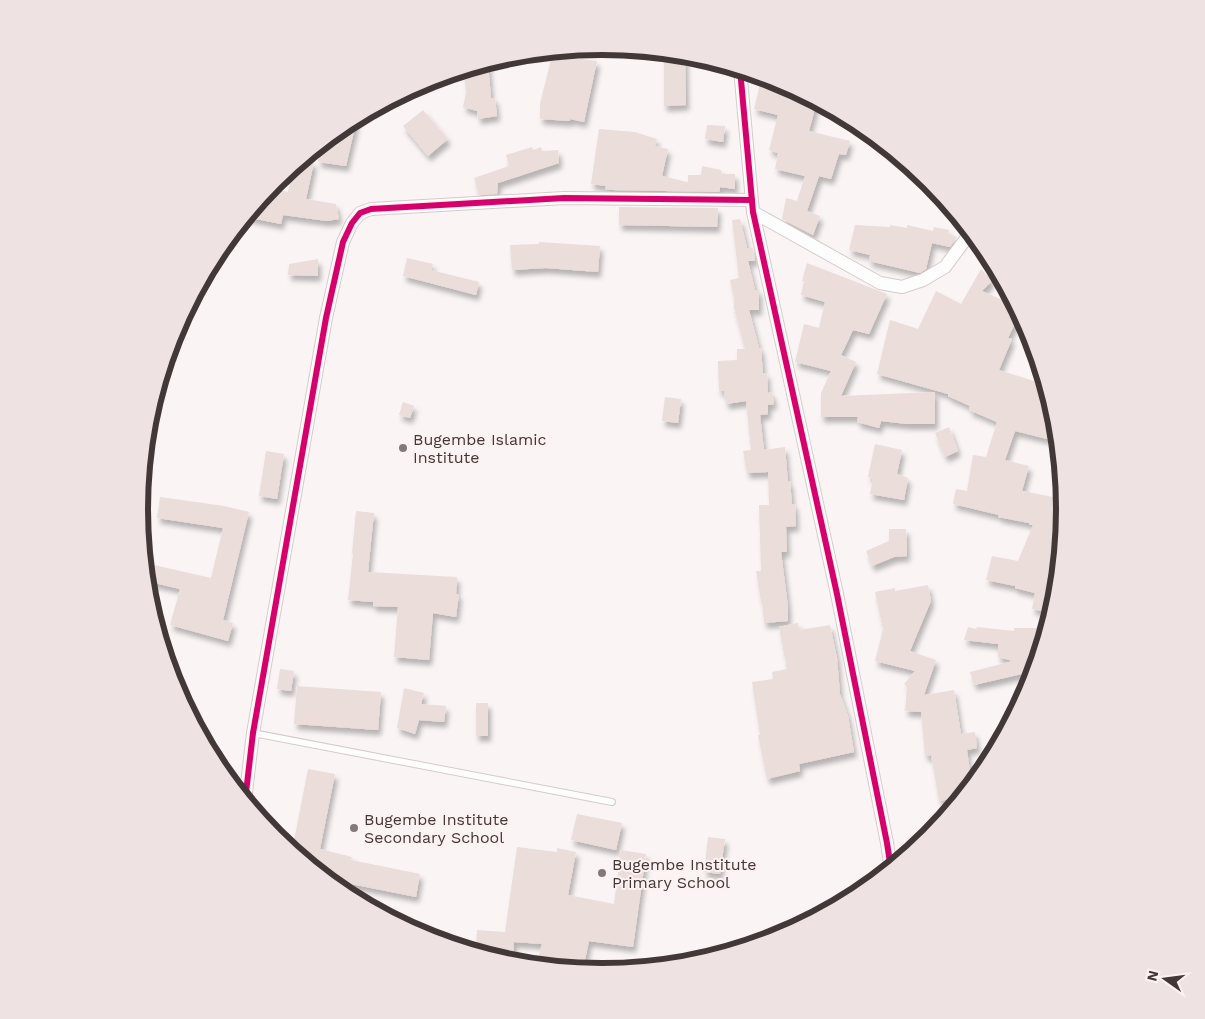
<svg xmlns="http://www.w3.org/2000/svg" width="1205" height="1019" viewBox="0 0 1205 1019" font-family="'Work Sans',sans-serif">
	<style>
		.building { fill: #ebddd9; filter: url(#shadow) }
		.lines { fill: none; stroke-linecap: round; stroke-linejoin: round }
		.lane-casing { stroke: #d4cccb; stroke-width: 8 }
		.street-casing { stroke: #d4cccb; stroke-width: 14 }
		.lane { stroke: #fefdfd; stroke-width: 6 }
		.street { stroke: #fefdfd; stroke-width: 12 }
		.cycleway-casing { stroke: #fdf2f1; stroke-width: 9 }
		.cycleway { stroke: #d6006c; stroke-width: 6 }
		.poi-dot { fill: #827a79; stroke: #fdf2f1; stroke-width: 2 }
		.labels { text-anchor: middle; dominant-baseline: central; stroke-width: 4; stroke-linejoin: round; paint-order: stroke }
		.poi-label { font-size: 16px; fill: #423837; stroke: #fdf2f1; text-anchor: start }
		.rim { fill: none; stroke: #423837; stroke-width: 6 }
	</style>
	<defs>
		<filter id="shadow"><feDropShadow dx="3" dy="5.5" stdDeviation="2.5" flood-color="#0004"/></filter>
	</defs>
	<rect width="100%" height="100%" fill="#faf4f4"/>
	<g class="building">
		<polygon points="664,52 685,54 686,105 664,106"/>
		<polygon points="552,55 597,61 584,122 570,119 570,121 540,119 540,104"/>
		<polygon points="488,62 491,98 495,98 497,116 478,119 477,111 463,107 466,93 464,70"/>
		<polygon points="762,76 780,82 817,101 809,131 850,141 846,155 839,154 831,179 819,176 807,211 820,216 813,235 782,219 786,198 797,201 805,176 775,169 778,153 769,150 778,115 754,109"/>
		<polygon points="423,110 448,139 428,156 403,126"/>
		<polygon points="357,118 346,166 318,162 321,144 345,124"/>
		<polygon points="707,125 725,126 723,142 705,139"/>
		<polygon points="599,129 635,132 657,139 655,146 668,149 662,176 687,182 691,182 688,182 688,175 701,175 702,166 721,170 721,174 735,174 735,189 720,187 720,191 718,192 612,190 605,189 606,186 591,184"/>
		<polygon points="532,147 533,150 541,147 542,151 558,150 559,163 498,183 497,194 479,195 474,178 509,166 506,155"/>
		<polygon points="302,160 314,162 306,199 336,204 339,219 327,221 283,215 281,224 246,217 270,188 288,192 293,167"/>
		<polygon points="619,207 718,208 717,227 619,225"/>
		<polygon points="740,219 747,248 753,248 755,261 748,261 755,290 759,290 759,310 749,310 759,348 761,348 763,374 767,373 768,393 772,392 774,404 768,405 768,414 760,415 764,450 785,447 788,482 790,481 792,504 795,504 796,526 786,527 787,552 781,552 788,607 788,621 764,623 762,601 761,601 756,571 761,571 759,505 769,505 768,472 747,473 743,451 751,450 746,401 726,404 724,391 719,391 718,361 737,360 737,349 745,349 734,308 734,298 730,280 739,278 732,220"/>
		<polygon points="855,225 890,227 890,225 907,228 907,225 933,231 934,227 949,230 948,234 957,237 950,247 932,243 926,269 920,273 869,261 870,255 849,250"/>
		<polygon points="539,242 600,246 598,272 546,268 512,270 510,245 539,244"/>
		<polygon points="407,258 433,264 431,270 479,282 476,295 403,276"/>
		<polygon points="318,259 318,276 288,275 289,264"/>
		<polygon points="807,263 887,294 869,334 853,330 841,355 856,362 841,396 935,392 935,424 907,424 881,421 879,428 857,422 858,417 821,417 821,393 831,371 795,362 804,324 819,328 825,302 801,295 804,281 802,281"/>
		<polygon points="981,269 992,281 982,291 1009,303 1006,309 1019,315 1008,338 1012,339 999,370 1046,385 1057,419 1059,442 1015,431 1005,460 1029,466 1022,491 1053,497 1062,472 1066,510 1057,600 1053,613 1032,609 1035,593 1015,588 1015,586 986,580 992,556 1018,561 1033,525 1029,525 1029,523 998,517 999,515 953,504 956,489 967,491 973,455 986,457 997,422 969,410 970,406 948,396 948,394 877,374 890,320 918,329 936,291 961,304"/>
		<polygon points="665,397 681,399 678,423 662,421"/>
		<polygon points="403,402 414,406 410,418 399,415"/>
		<polygon points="949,427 958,451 945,457 935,433"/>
		<polygon points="875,444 902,450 897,474 908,478 904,500 870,494 873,478 868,477"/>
		<polygon points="266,451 284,454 277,499 259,496"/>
		<polygon points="160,497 224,506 249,512 223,620 233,623 228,641 170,625 180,589 146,581 145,563 211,578 223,528 157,518"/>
		<polygon points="356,511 374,513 368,572 457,577 456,594 459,594 456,617 433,613 429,660 394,657 398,607 373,606 373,602 348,600 353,554 352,554"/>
		<polygon points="889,529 906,529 907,556 894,557 872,566 866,551 889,541"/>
		<polygon points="928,585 931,601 910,651 936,660 924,695 954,690 961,734 975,732 977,748 967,750 972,786 963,797 939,801 931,755 925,756 921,712 905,711 907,687 904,684 915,671 875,661 883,629 875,592 895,588 895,591"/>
		<polygon points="798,623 799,630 830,625 837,658 840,694 848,716 854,752 799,764 800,771 767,779 758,735 760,735 752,682 773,679 772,672 787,669 779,627"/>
		<polygon points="968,627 976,629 977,627 1014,631 1014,628 1038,628 1039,656 1040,655 1035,671 974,685 970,672 1013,661 998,657 998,644 964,640"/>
		<polygon points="280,669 294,671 291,691 277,689"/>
		<polygon points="297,686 381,692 378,730 294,724"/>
		<polygon points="404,688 424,693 421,704 446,706 444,722 419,720 415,734 397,728"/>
		<rect x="476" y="703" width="12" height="33"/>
		<polygon points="308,769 335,774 320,849 352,857 351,860 420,874 416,897 326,879 292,851"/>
		<polygon points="577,814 622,823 616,850 571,840"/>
		<polygon points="708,837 725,839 720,874 704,872"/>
		<polygon points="517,847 557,852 557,848 576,852 568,895 614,904 621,850 646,854 633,947 589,941 583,969 538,959 542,944 514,942 513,956 509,955 509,963 476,953 477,930 505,932"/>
	</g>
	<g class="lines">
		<g class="lane-casing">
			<polyline id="lane" points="253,733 612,802"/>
		</g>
		<g class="street-casing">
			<g id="street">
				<polyline points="740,69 753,212 837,594 887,843 891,869"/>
				<polyline points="753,212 880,283 902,287 923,280 945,267 971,232"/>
				<polyline points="245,801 253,733 326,318 343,242 352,223 360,213 371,209 564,198 752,200"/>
			</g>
		</g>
		<use href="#lane" class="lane"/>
		<use href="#street" class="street"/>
		<g class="cycleway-casing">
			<g id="cycleway">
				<polyline points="740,69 753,212 837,594 887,843 891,869"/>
				<polyline points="245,801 253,733 326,318 343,242 352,223 360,213 371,209 564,198 752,200"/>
			</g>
		</g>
		<use href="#cycleway" class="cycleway"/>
	</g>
	<g class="poi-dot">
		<circle cx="403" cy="448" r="5"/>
		<circle cx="354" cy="828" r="5"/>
		<circle cx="602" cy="873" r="5"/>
	</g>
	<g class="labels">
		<g class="poi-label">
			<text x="413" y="439">Bugembe Islamic<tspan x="413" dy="18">Institute</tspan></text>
			<text x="364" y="819">Bugembe Institute<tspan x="364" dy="18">Secondary School</tspan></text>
			<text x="612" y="864">Bugembe Institute<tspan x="612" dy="18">Primary School</tspan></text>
		</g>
	</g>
	<path d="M0 0H1205V1019H0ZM148 509a454 454 0 1 1 908 0a454 454 0 1 1-908 0Z" fill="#eee3e2" fill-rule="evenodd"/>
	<path class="rim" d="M148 509a454 454 0 1 1 908 0a454 454 0 1 1-908 0Z"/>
	<g transform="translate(1165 979) rotate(284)" stroke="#fdf2f1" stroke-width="4" paint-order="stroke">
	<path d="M0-4L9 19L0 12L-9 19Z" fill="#423837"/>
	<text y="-8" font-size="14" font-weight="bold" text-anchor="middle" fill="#423837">N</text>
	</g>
</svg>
